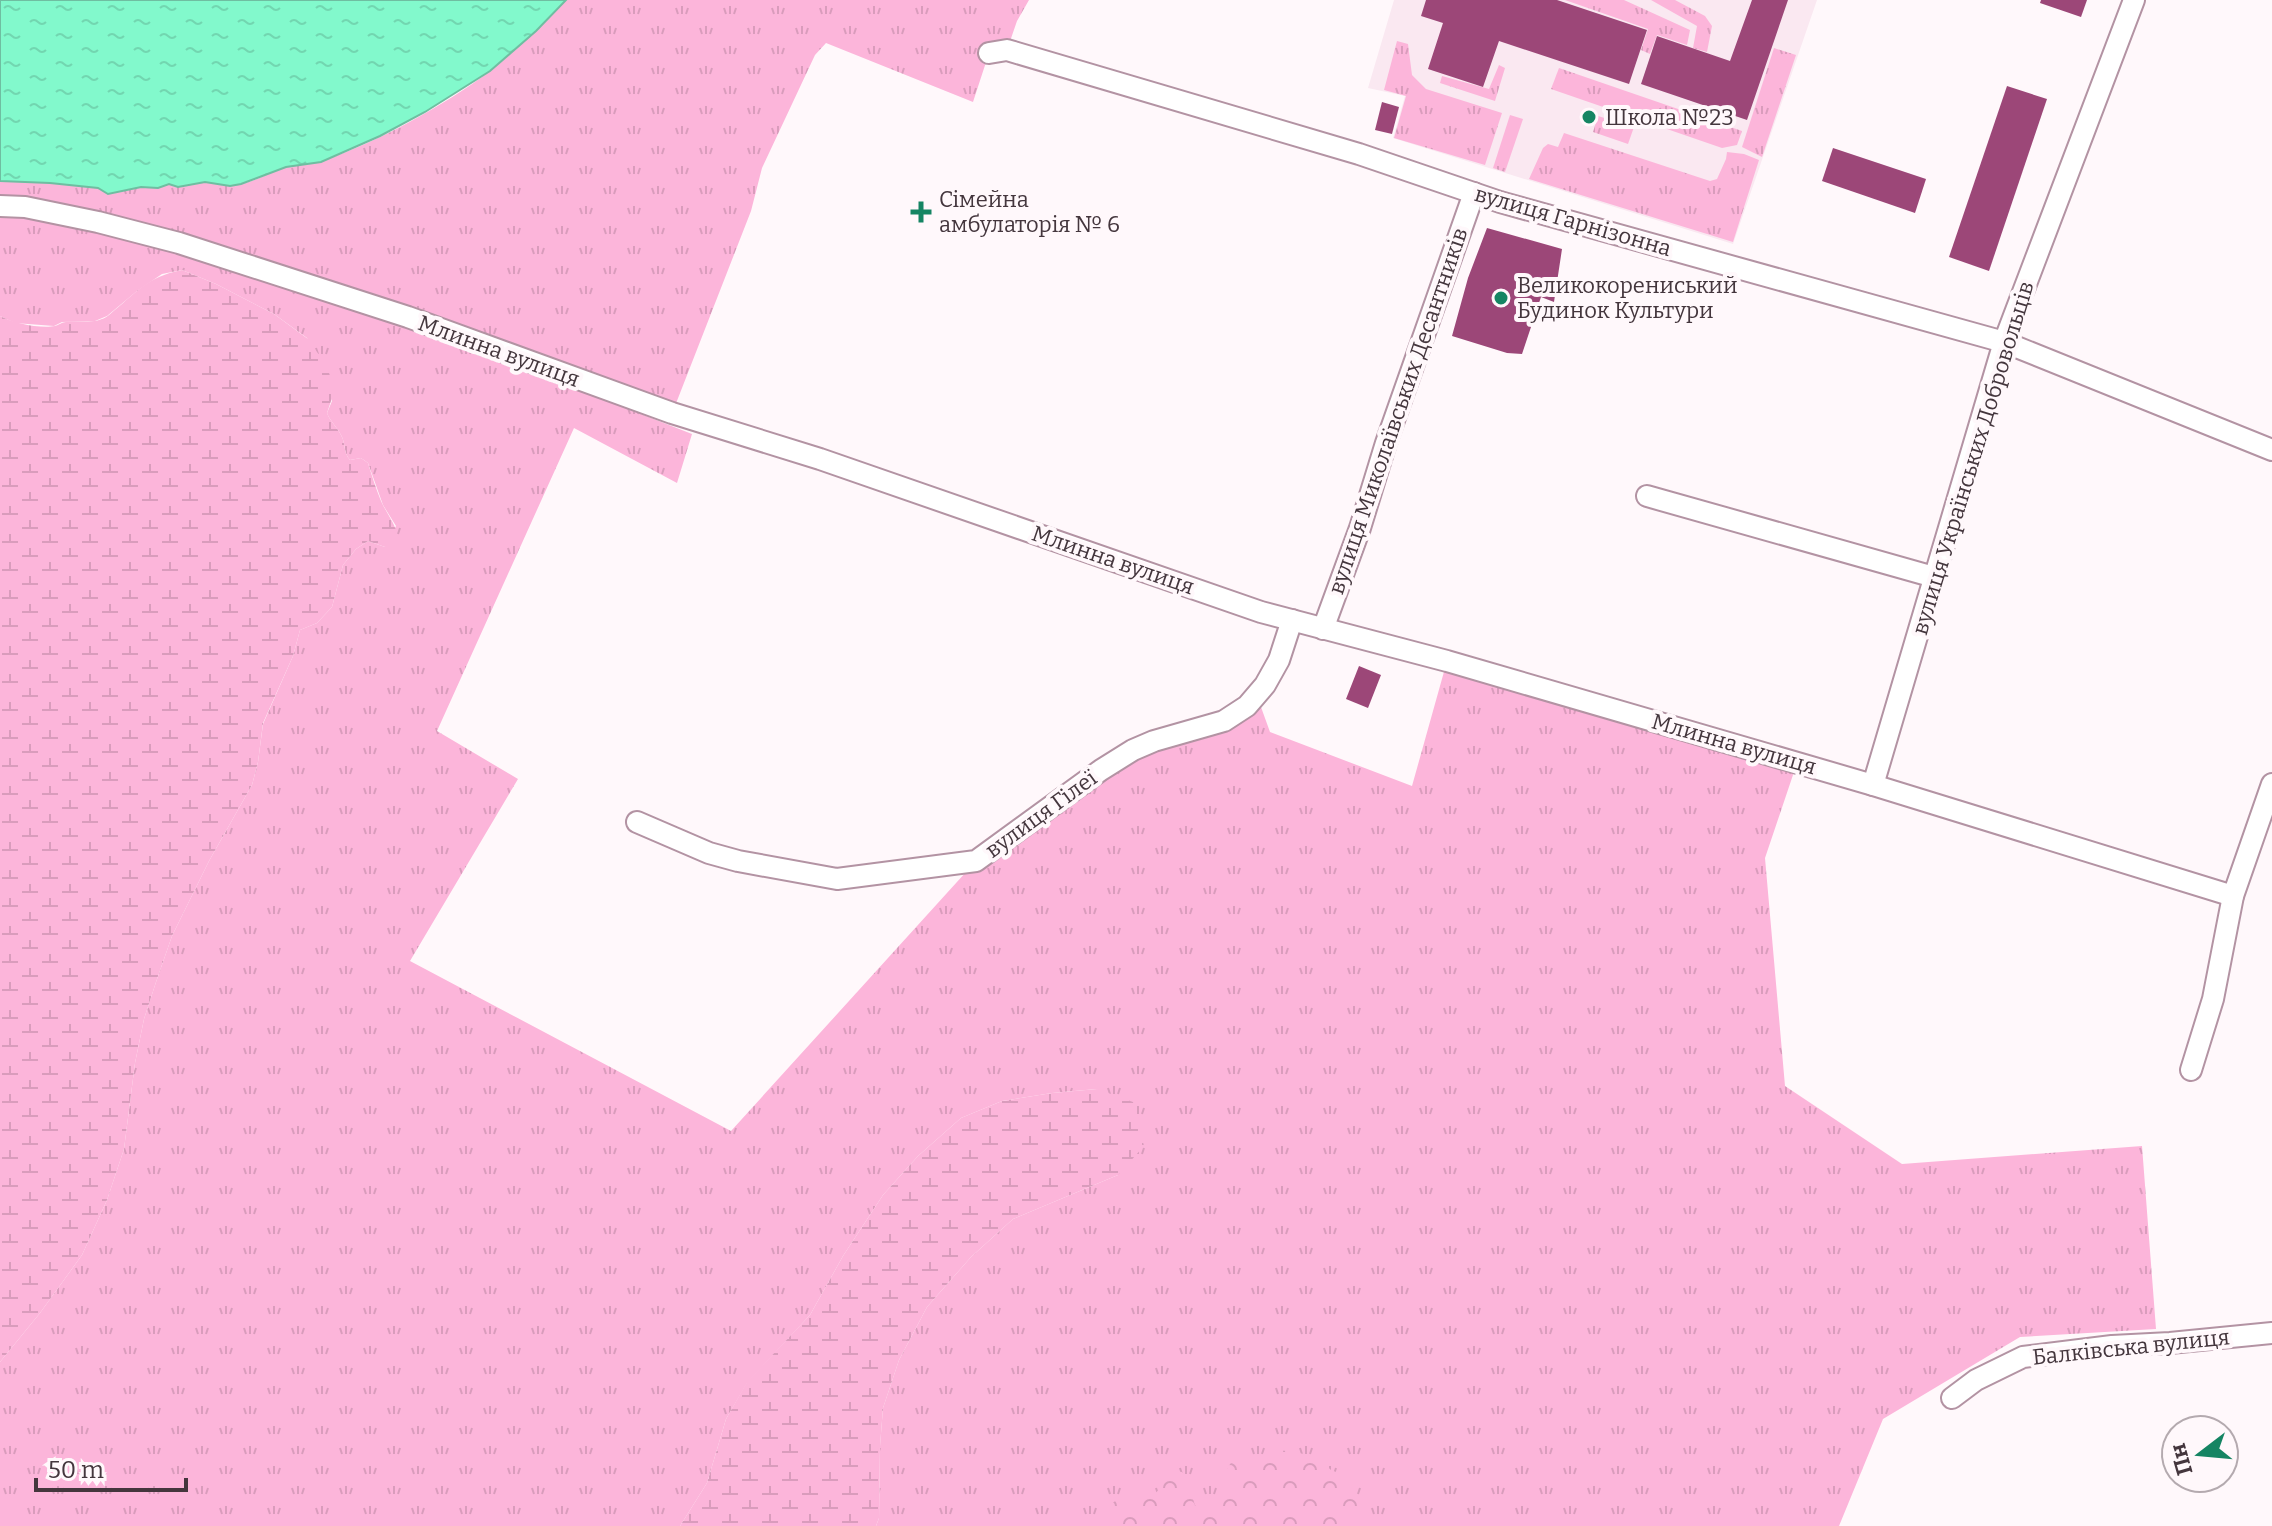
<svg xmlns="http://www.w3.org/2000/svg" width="2272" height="1526" viewBox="0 0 2272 1526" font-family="Bitter,serif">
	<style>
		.built { fill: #fae8f1 }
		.grass { fill: url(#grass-tufts) }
		.forest { fill: url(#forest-crowns) }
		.wetland { fill: url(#wetland-marsh) }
		.water { fill: url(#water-ripples); stroke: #6fbea1; stroke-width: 2 }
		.building { fill: #9c4778 }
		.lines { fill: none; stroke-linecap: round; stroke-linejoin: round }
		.minor-casing { stroke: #b393a3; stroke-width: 24 }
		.minor { stroke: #fff; stroke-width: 20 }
		.poi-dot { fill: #158563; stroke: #fff8fb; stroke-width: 3 }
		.labels { text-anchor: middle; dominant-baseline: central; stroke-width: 8; stroke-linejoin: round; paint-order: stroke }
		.poi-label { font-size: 22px; fill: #44363d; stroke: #fff8fb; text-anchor: start }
		.street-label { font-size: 22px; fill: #44363d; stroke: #fff8fb }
	</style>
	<defs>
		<pattern id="grass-tufts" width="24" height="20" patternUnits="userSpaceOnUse" patternTransform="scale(2)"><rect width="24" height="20" fill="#fcb5da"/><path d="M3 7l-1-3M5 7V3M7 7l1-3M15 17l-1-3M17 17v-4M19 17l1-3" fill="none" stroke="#d99cbc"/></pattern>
		<pattern id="forest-crowns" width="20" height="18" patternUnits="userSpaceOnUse" patternTransform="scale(2)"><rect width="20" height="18" fill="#fcb5da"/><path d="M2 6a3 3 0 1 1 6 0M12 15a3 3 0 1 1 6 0" fill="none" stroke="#d99cbc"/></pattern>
		<pattern id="wetland-marsh" width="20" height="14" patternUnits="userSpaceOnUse" patternTransform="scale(2)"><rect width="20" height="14" fill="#fcb5da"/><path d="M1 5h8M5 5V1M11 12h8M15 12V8" fill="none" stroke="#d99cbc"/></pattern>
		<pattern id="water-ripples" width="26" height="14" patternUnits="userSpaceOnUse" patternTransform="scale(2)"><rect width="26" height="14" fill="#82f9cc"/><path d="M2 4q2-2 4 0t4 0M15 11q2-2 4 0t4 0" fill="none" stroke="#72d6b0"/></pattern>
	</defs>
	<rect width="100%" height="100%" fill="#fff8fb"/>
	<polygon class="built" points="1394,0 1817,0 1733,244 1393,138 1405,96 1368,88"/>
	<g class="grass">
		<path d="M566,0H1029L1017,21L1007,50L989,53L973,102L826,43L815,55L762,168L751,211L675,406L0,197V181L50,183L98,188L108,194L141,187L152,188L169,184C184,190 191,182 204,182C216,182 229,187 241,184C257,181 271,171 287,167C298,164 311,165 323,161C379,141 442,107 490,71C517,50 542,25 566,0Z"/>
		<polygon points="1565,0 1624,0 1690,30 1687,45 1657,35 1650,54 1641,50 1648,29"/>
		<polygon points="1651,0 1675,0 1705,16 1712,26 1707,52 1693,48 1697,26"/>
		<polygon points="1397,41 1408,44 1412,75 1426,89 1502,113 1485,165 1394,138 1406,96 1384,90"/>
		<polygon points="1774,48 1796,55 1762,157 1742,147"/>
		<polygon points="1499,65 1505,68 1495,101 1440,83 1442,76 1489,89"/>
		<polygon points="1559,68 1742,131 1737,145 1722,148 1551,89"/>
		<polygon points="1510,115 1523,119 1505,172 1493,168"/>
		<polygon points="1598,116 1634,127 1628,144 1593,132"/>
		<polygon points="1564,133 1710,181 1717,179 1726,159 1727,152 1744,154 1759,160 1733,242 1529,179 1543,148 1548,144 1558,147"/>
		<path d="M0,215L25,216L178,250L379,316L572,387L692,434L677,483L574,428L437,731L518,779L410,961L731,1131L976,861L1101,770L1257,696L1270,732L1412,786L1447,661L1797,763L1765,858L1785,1086L1902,1164L2142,1146L2156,1329L2020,1337L1883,1419L1839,1526H876L879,1518L880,1446L883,1408L899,1360L927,1307L971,1257L1013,1219L1118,1175L1097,1089L1052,1093L1002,1101L961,1118L918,1156L883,1195L843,1256L810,1315L747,1383L726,1419L707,1483L680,1526H0V1362L40,1313L82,1255L107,1200L124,1149L135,1063L144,1019L156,982L172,936L209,861L252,785L258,762L263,724L293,656L300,630L317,623L332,607L343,565L356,549L368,541L385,547L396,526L383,505L368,463L361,458L350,460C343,452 346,444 341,435C337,427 330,421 327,413L332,401L307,338L274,314L216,284L182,270L162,274L137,291L107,316L95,321L62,322L54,326L15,323L0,316Z"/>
	</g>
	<path class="forest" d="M1274,1449L1316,1456L1331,1470L1351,1478L1356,1486L1358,1502L1354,1526H1109L1103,1515L1106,1506C1114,1502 1121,1497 1130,1497C1151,1496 1159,1498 1165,1475L1173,1471L1182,1472C1198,1487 1186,1508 1207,1515C1232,1503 1216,1479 1231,1463L1253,1464L1265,1452Z"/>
	<g class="wetland">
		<path d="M182,270L216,284L274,314L308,339L326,365L335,389L327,413C330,421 337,427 341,435C346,444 343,452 350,460L361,458L368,463C372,476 376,489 381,501C387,514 395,523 398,537L392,546L385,547L368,541L356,549L343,565L332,607L317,623L300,630L293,656L263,723L258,762L252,785L209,861L172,936L156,982L144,1019L135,1063L124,1149L107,1200L82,1255L40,1313L0,1362V316C12,323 41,329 55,326C59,325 62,322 66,322C80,320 97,325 109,315C135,294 146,277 182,270Z"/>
		<polygon points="1097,1089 1133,1102 1144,1146 1118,1175 1013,1219 971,1257 927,1307 899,1360 883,1408 880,1446 879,1518 876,1526 680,1526 707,1483 726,1419 747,1382 810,1315 843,1256 883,1195 918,1156 961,1118 1002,1101 1052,1093"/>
	</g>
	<polygon class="water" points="0,0 566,0 536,31 490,71 425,112 380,136 321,162 286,167 241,184 230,186 205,182 178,187 169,184 158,188 141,187 108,194 98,188 50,183 0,181"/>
	<g class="building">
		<polygon points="1426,0 1557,0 1647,30 1629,84 1499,41 1483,87 1428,69 1443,23 1421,16"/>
		<polygon points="1752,0 1788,0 1747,120 1641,84 1657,36 1730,61"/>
		<polygon points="2041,0 2087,0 2081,17 2040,3"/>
		<polygon points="2007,86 2047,99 1989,271 1949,257"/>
		<polygon points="1382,102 1399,107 1392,134 1375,130"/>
		<polygon points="1833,148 1926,179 1915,213 1822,181"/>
		<polygon points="1487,228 1562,249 1554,302 1541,297 1522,354 1507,353 1452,336 1468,278"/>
		<polygon points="1359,666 1381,675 1368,708 1346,699"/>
	</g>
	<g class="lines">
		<g class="minor-casing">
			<g id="minor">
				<polyline points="989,53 1007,50 1359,154 1500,202 2004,342 2272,450"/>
				<polyline points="0,206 25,207 98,222 179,243 408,317 672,413 820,459 1261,612 1447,661 1873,785 2233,896"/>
				<polyline points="1647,496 1934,577"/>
				<polyline points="1323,629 1360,528 1386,443 1474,193"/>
				<polyline points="1873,785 2004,342 2134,0"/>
				<polyline points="637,822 709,853 738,861 837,879 976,861 1101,770 1133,750 1154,741 1224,721 1247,706 1265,685 1279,660 1292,620"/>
				<polyline points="2191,1070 2213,999 2233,896 2272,784"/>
				<polyline points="1952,1398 1976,1380 2023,1357 2112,1346 2170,1343 2272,1333"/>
			</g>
		</g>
		<use href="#minor" class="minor"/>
	</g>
	<g class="poi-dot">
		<circle cx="1589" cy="117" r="8"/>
		<path d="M917 200h8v8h8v8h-8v8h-8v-8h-8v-8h8z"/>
		<circle cx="1501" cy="298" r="8"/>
	</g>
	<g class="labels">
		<g class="poi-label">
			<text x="1605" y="117">Школа №23</text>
			<text x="939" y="199">Сімейна<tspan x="939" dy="25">амбулаторія № 6</tspan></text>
			<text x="1517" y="285">Великокорениський<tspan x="1517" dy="25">Будинок Культури</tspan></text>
		</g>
		<g class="street-label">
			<text transform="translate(1573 221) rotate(16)">вулиця Гарнізонна</text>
			<text transform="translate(499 351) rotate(20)">Млинна вулиця</text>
			<text transform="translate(1398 411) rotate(-71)">вулиця Миколаївських Десантників</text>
			<text transform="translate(1973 458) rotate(-73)">вулиця Українських Добровольців</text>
			<text transform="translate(1113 560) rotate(19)">Млинна вулиця</text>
			<text transform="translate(1734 744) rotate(16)">Млинна вулиця</text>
			<text transform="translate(1041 814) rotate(-36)">вулиця Гілеї</text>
			<text transform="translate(2131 1347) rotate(-6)">Балківська вулиця</text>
		</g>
	</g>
	<g transform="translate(2200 1454) rotate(254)"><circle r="38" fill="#fff8fb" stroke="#b4aaaf" stroke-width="2"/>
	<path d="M0-6L14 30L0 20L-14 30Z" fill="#158563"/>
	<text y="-12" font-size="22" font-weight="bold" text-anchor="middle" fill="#44363d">Пн</text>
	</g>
	<path d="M36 1478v12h150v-12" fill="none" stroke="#44363d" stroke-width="4"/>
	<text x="48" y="1478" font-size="24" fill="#44363d" stroke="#fff8fb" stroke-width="6" paint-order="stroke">50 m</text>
</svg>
